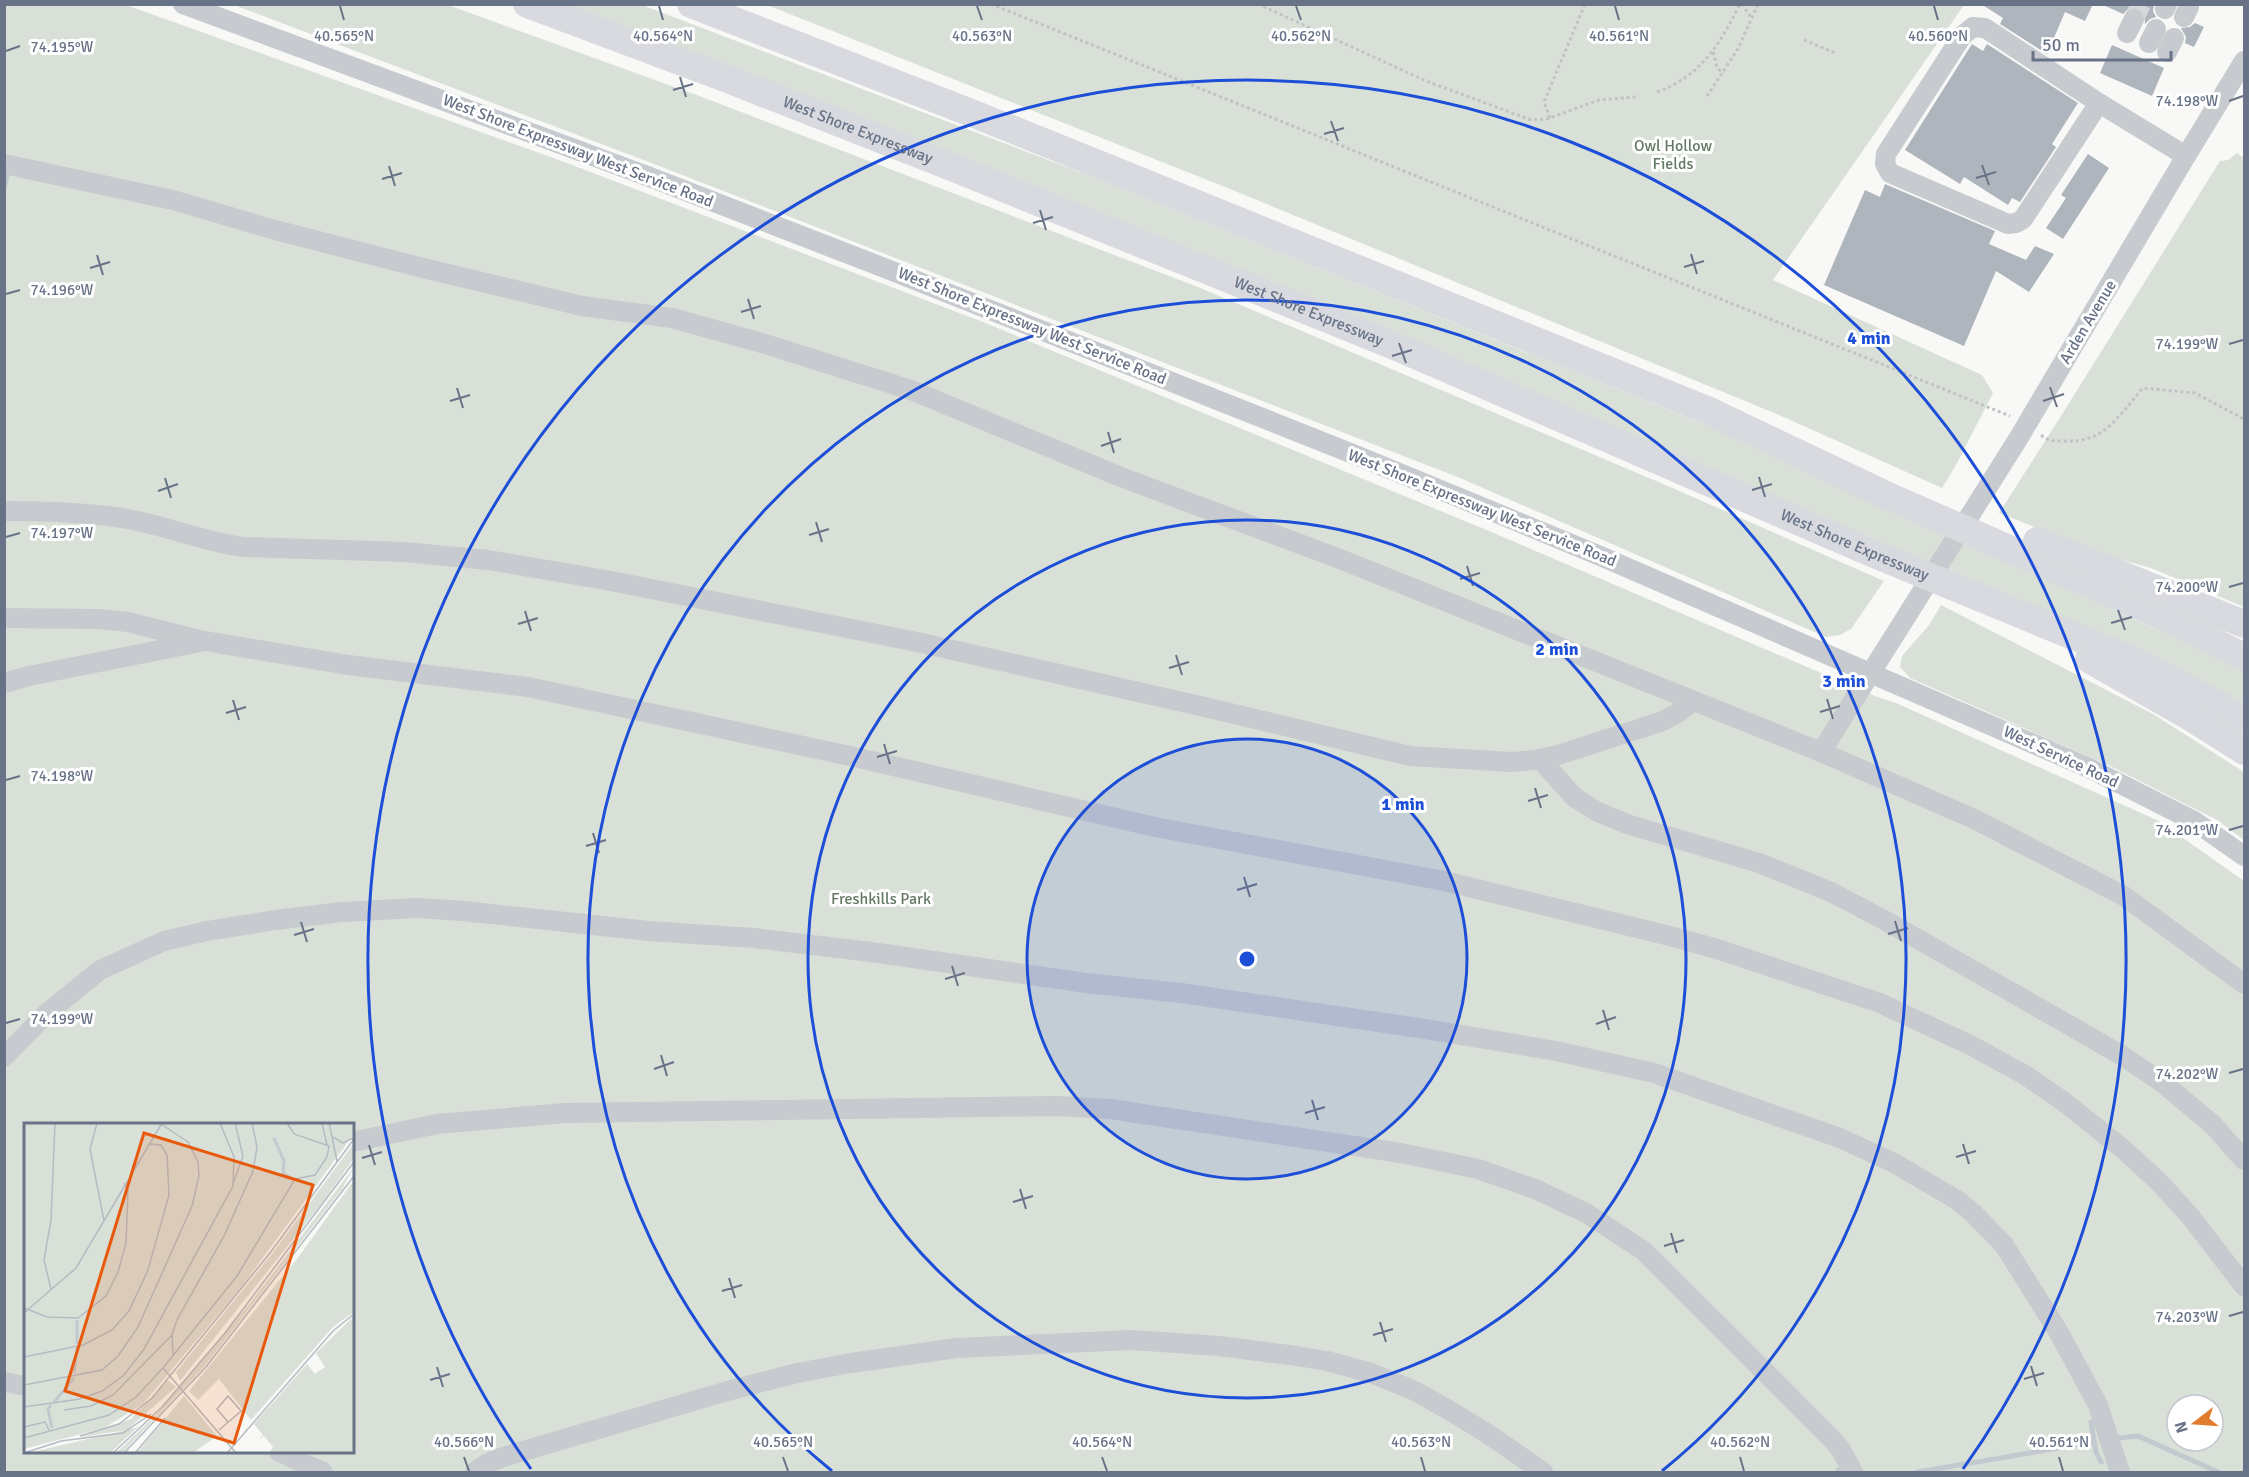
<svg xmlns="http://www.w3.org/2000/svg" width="2249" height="1477" viewBox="0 0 2249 1477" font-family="Signika,sans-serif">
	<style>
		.green { fill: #d9e0d7; fill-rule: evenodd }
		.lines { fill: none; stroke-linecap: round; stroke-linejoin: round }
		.stream { stroke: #c2c9cf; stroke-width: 5 }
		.building { fill: #afb5bd }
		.minor-tunnel { stroke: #d4d8da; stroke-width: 20; stroke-dasharray: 20 10; stroke-linecap: butt }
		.path { stroke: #c1c2c5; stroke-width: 3; stroke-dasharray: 3 3; stroke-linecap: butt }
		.minor { stroke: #c7cace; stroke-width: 20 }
		.highway { stroke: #d8dadf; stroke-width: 28 }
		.ticks { fill: none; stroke: #687387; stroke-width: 2 }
		.ring { fill: none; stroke: #1d4ed8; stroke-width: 3 }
		.labels { text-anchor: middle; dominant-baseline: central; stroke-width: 6; stroke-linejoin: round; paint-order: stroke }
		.street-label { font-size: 16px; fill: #687387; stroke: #fff }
		.park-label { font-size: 16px; fill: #637963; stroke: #fff }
		.inset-river { fill: none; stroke: #c2c9cf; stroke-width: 3 }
		.inset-road { fill: none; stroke: #b5bbc3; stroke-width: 1.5 }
		.view { fill: #e8590c; fill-opacity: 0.15; stroke: #e8590c; stroke-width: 3 }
		.inset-edge { fill: none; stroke: #687387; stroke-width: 3 }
		.ticks-label { font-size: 15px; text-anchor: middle; fill: #687387; stroke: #fff; stroke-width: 6; stroke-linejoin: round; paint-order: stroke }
		.centre { fill: #1d4ed8; stroke: #fff; stroke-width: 3 }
		.ring-label { font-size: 18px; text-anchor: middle; font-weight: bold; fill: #1d4ed8; stroke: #fff; stroke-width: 6; stroke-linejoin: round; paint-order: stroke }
	</style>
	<rect width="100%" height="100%" fill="#f8f9f6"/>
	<g class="green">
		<path d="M5,5H126L559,160L983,322L1489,531L1875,696L1896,703L2159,821L2244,881V1472H5ZM26,1124H352V1452H26ZM2177,1405H2213V1441H2177Z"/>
		<polygon points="234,5 448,5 702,97 1198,287 1668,486 1884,581 1851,629 1840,635 1826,637 1460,478 649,162"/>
		<polygon points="553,5 642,5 1093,177 1716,429 2244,669 2244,704"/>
		<polygon points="767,5 1964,5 1773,280 1982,375 1993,393 1956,465 1942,488 1779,415 1225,187"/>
		<polygon points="2237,153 2244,158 2244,607 2151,568 2114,558 1999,513 2061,416 2220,161 2228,160"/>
		<polygon points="1941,605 2153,714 2244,772 2244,840 2217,820 2110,766 1910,678 1900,667 1902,656 1929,625"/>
	</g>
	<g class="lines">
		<g class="stream">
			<polyline points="4,188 7,176"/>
			<polyline points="2091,1422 2096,1452 2101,1462"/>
			<polyline points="2118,1438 2138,1436 2218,1472"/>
			<polyline points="1838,1470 1839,1472"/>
			<polyline points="1918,1472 2094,1442"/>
		</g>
	</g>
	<g class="building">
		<polygon points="1981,4 2093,4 2085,21 2065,12 2047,54 2000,24 2003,18"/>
		<polygon points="2101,4 2154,4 2153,11 2156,17 2150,19 2145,24 2144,13 2139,8 2128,9 2123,14"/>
		<polygon points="2195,23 2204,27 2194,47 2185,43 2186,37 2181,28 2190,27"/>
		<polygon points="1972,44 1983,51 1987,44 2078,103 2052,144 2056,147 2020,202 2012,198 2008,205 1964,177 1960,184 1905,150"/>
		<polygon points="2112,45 2164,68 2152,96 2100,73"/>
		<polygon points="2088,154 2109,168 2063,239 2046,228 2066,198 2061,195"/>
		<polygon points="1885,184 1995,231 1989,244 2026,260 2035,246 2054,254 2029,292 1996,271 1964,346 1824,285 1865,190 1880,197"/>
	</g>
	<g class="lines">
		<polyline class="minor-tunnel" points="2134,19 2141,4"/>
		<g class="path">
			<polyline points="991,4 2010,416"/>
			<polyline points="1258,4 1426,81 1531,120 1547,119 1599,100 1637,97"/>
			<polyline points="1742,4 1752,19"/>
			<polyline points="1804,40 1835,53"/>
			<polyline points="1713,52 1717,67 1723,74"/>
			<path d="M1657,92C1701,76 1720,44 1740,4"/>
			<polyline points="1707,96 1738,49 1758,4"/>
			<polyline points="1550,118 1544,102 1585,4"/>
			<path d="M2041,435C2048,441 2053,441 2062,441C2105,444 2117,417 2143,388L2195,393L2244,419"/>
		</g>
		<g class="minor">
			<polyline points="183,4 647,176 882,267 1363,458 1598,555 2089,768 2194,821 2244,856"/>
			<polyline points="2165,9 2167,4"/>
			<polyline points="2184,17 2189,7"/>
			<polyline points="2127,33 2134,19"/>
			<polyline points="2149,43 2156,29"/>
			<polyline points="2167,52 2174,38"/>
			<polyline points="2099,103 2023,219 2016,223 2008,224 1890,173 1885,164 1886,154 1962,36 1973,27 1985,28 2099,103 2186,156"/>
			<polyline points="4,164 173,200 275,230 423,268 582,306 672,318 762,343 911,390 1121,477 1340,559 1821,752 1974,819 2124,896 2244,984"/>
			<path d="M4,511C41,511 79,512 115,517C159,522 200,542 244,547L405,552L488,560L606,580L917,642L1209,708L1410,756L1512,762L1535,760L1558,755L1663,721L1679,712L1693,701"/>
			<polyline points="4,618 98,619 128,622 199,640"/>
			<polyline points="4,683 29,676 205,641 348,665 528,687 850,756 1155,827 1444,881 1670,936 1717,949 1880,1003 1972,1046 2025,1075 2063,1101 2123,1149 2159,1182 2190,1216 2244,1286"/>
			<polyline points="1821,752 2018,439 2186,156 2244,61"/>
			<polyline points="1540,759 1575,798 1598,812 1627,824 1759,863 1831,892 1886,921 2062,1021 2121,1055 2163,1083 2213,1125 2244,1160"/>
			<polyline points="4,1057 46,1014 100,970 164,941 207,931 275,920 342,912 418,908 463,911 649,931 754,938 871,952 1086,983 1181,993 1419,1028 1556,1051 1654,1073 1840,1138 1894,1163 1957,1200 1973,1213 2004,1245 2058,1331 2098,1405 2120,1472"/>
			<polyline points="352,1142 437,1124 565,1113 1057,1106 1110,1109 1401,1153 1478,1169 1535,1189 1586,1213 1644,1251 1833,1440 1841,1450 1853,1472"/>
			<polyline points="4,1382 26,1386"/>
			<polyline points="279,1452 323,1472"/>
			<polyline points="475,1472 486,1464 503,1457 731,1390 797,1373 851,1363 957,1348 1132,1340 1219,1346 1297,1356 1327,1361 1371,1373 1415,1391 1447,1409 1488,1434 1543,1472"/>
		</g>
		<g class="highway">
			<path id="s1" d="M527,4L730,80L954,168L1392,345L1874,554L2139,663L2244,719"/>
			<polyline points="691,4 979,116 1707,410 1888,496 2151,611 2244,657"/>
			<polyline points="2037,541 2244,624"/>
			<polyline points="2089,659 2187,715 2244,751"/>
		</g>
	</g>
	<path class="ticks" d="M340,6L344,20M659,6L663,20M977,6L982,20M1296,6L1301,20M1615,6L1619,20M1934,6L1938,20M6,51L20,46M680,77L686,97M673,90L693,84M2229,101L2243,96M1331,121L1338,141M1324,134L1344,128M1982,165L1989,185M389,166L395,186M1976,178L1996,172M382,179L402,173M1040,210L1046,230M1033,223L1053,217M1691,254L1697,274M97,255L103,275M1684,267L1704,261M90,268L110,262M6,294L20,290M748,299L754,319M741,312L761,306M1399,343L1406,363M2229,344L2243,340M1392,356L1412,350M2050,387L2057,407M457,388L463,408M450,401L470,395M2043,401L2064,394M1108,432L1114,453M1101,446L1121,439M1759,477L1765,497M165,478L171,498M1752,490L1772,484M158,491L178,484M816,522L822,542M809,535L829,529M6,537L20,533M1467,566L1473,586M1460,579L1480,573M2229,587L2243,583M2118,610L2125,630M525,611L531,631M2111,623L2132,617M518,624L538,618M1176,655L1182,675M1169,668L1189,662M1827,699L1833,719M233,700L239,720M1820,712L1840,706M226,713L246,707M884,744L890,764M877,757L897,751M6,780L20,776M1535,788L1541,808M1528,801L1548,795M2229,830L2243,826M593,833L599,853M586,846L606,840M1244,877L1250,897M1237,890L1257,884M1895,921L1901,941M301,922L307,942M1888,934L1908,928M294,935L314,929M952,966L958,986M945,979L965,973M1603,1010L1609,1030M6,1023L20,1019M1596,1024L1616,1017M661,1055L667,1076M654,1069L674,1062M2229,1073L2243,1069M1312,1100L1318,1120M1305,1113L1325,1107M1963,1144L1969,1164M369,1145L375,1165M1956,1157L1976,1151M362,1158L382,1152M1020,1189L1026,1209M1013,1202L1033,1196M1671,1233L1677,1253M1664,1246L1684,1240M729,1278L735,1298M722,1291L742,1285M2229,1316L2243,1312M1380,1322L1386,1342M1373,1335L1393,1329M2031,1366L2037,1386M437,1367L443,1387M2024,1379L2044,1373M430,1380L450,1374M464,1457L469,1471M783,1457L788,1471M1102,1457L1107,1471M1421,1457L1425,1471M1740,1457L1744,1471M2059,1457L2063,1471"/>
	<circle cx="1247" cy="959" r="220" fill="#1d4ed8" fill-opacity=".12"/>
	<g class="ring">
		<circle cx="1247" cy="959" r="220"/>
		<circle cx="1247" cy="959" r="439"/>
		<path d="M832 1471A659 659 0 1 1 1662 1471"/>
		<path d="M531 1469A879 879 0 1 1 1963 1469"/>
	</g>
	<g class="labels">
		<g class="street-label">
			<text stroke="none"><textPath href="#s1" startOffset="354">West Shore Expressway</textPath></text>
			<text transform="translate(578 151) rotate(21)">West Shore Expressway West Service Road</text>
			<text stroke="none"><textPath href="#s1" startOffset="840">West Shore Expressway</textPath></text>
			<text transform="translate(2088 322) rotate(-59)">Arden Avenue</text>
			<text transform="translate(1032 326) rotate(22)">West Shore Expressway West Service Road</text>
			<text transform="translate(1482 508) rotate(22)">West Shore Expressway West Service Road</text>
			<text stroke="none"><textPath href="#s1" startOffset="1434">West Shore Expressway</textPath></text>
			<text transform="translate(2061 757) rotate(25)">West Service Road</text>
		</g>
		<g class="park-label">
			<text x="1673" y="146">Owl Hollow<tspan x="1673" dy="18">Fields</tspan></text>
			<text x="881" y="899">Freshkills Park</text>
		</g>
	</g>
	<g transform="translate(24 1123)">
		<rect width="330" height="330" fill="#f8f9f6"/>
		<path d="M0,0H330V11L218,163L119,281L80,305L0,326ZM330,20V35L302,75L156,258L152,249L248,131ZM330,44L318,66L180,244L98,330H92L132,292L227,179ZM330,57V189L309,204L227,297L195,256L174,277L165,268L273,136ZM330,193V330H245L249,324L240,313L235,317L239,312L230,301L283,241L291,251L301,244L292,230ZM144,257L152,264L103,307L57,314L107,296ZM160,273L193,313L169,330H113ZM116,302L86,330H4L111,305Z" fill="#d9e0d7"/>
		<path class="inset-river" d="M250,15L260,38L259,50L269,56M53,197V221M50,250L53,225M30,279L50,255M27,282L24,286L28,305"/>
		<path class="inset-road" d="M73,0L66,26L80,98M298,0L303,22M305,0L313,38M309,14L319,20L329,15M209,61L219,33L211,0M27,166L20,137L27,97L31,0M0,185L23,194L54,195L82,173L94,149L102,120L104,68L100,60M0,190L52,145L138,0M149,232L148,211L153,197L201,111L229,48L233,24L228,0M0,234L59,222L88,207L105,188L124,147L145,72L143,32L137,22L126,21M139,245L212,330M0,262L78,247L94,233L114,204L168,83L175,53L174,39L164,19L137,1M0,284L56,276L78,268L100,252L120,226L209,63L210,34L196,0M40,287L67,283L89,272L148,212M0,304L21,299L25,307M195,307L216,289L217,288L204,273L193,286L204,299M56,313L95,301L128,275L246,130L330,16M0,315L85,292L112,274L139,245L213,153L271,56L291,52L303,34L305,23L270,11L263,0M0,330L37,318L99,310L127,291M89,330L138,284L201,210L330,39M100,330L182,244L330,53M111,330L141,295M203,330L309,208L330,191"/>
		<path class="view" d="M120,10L289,62L210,320L41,268Z"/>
		<rect width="330" height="330" class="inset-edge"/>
	</g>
	<g class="ticks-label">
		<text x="982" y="41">40.563°N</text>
		<text x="1619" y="41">40.561°N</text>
		<text x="344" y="41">40.565°N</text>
		<text x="663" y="41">40.564°N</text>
		<text x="1301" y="41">40.562°N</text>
		<text x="1938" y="41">40.560°N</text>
		<text x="62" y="52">74.195°W</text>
		<text x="2187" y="106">74.198°W</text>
		<text x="62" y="295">74.196°W</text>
		<text x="2187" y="349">74.199°W</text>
		<text x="62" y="538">74.197°W</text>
		<text x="2187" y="592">74.200°W</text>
		<text x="62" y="781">74.198°W</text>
		<text x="2187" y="835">74.201°W</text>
		<text x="62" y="1024">74.199°W</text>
		<text x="2187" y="1079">74.202°W</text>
		<text x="2187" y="1322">74.203°W</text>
		<text x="464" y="1447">40.566°N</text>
		<text x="783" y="1447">40.565°N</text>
		<text x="1102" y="1447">40.564°N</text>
		<text x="1421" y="1447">40.563°N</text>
		<text x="1740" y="1447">40.562°N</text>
		<text x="2059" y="1447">40.561°N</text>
	</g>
	<circle cx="1247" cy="959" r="9" class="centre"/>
	<g class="ring-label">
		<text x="1869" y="344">4 min</text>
		<text x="1557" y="655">2 min</text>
		<text x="1844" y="687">3 min</text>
		<text x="1403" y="810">1 min</text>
	</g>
	<rect width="2249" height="1477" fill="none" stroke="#687387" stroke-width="12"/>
	<g transform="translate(2195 1423) rotate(253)"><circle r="28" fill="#ffffff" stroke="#c3c7cf" stroke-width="1.5"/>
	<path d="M0-4.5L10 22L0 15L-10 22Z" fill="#e17c2e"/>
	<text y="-9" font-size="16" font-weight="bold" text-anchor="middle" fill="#687387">N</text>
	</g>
	<path d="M2033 51v9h138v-9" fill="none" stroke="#687387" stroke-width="3"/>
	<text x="2042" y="51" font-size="18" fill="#687387" stroke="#ffffff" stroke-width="4.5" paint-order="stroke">50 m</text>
</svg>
